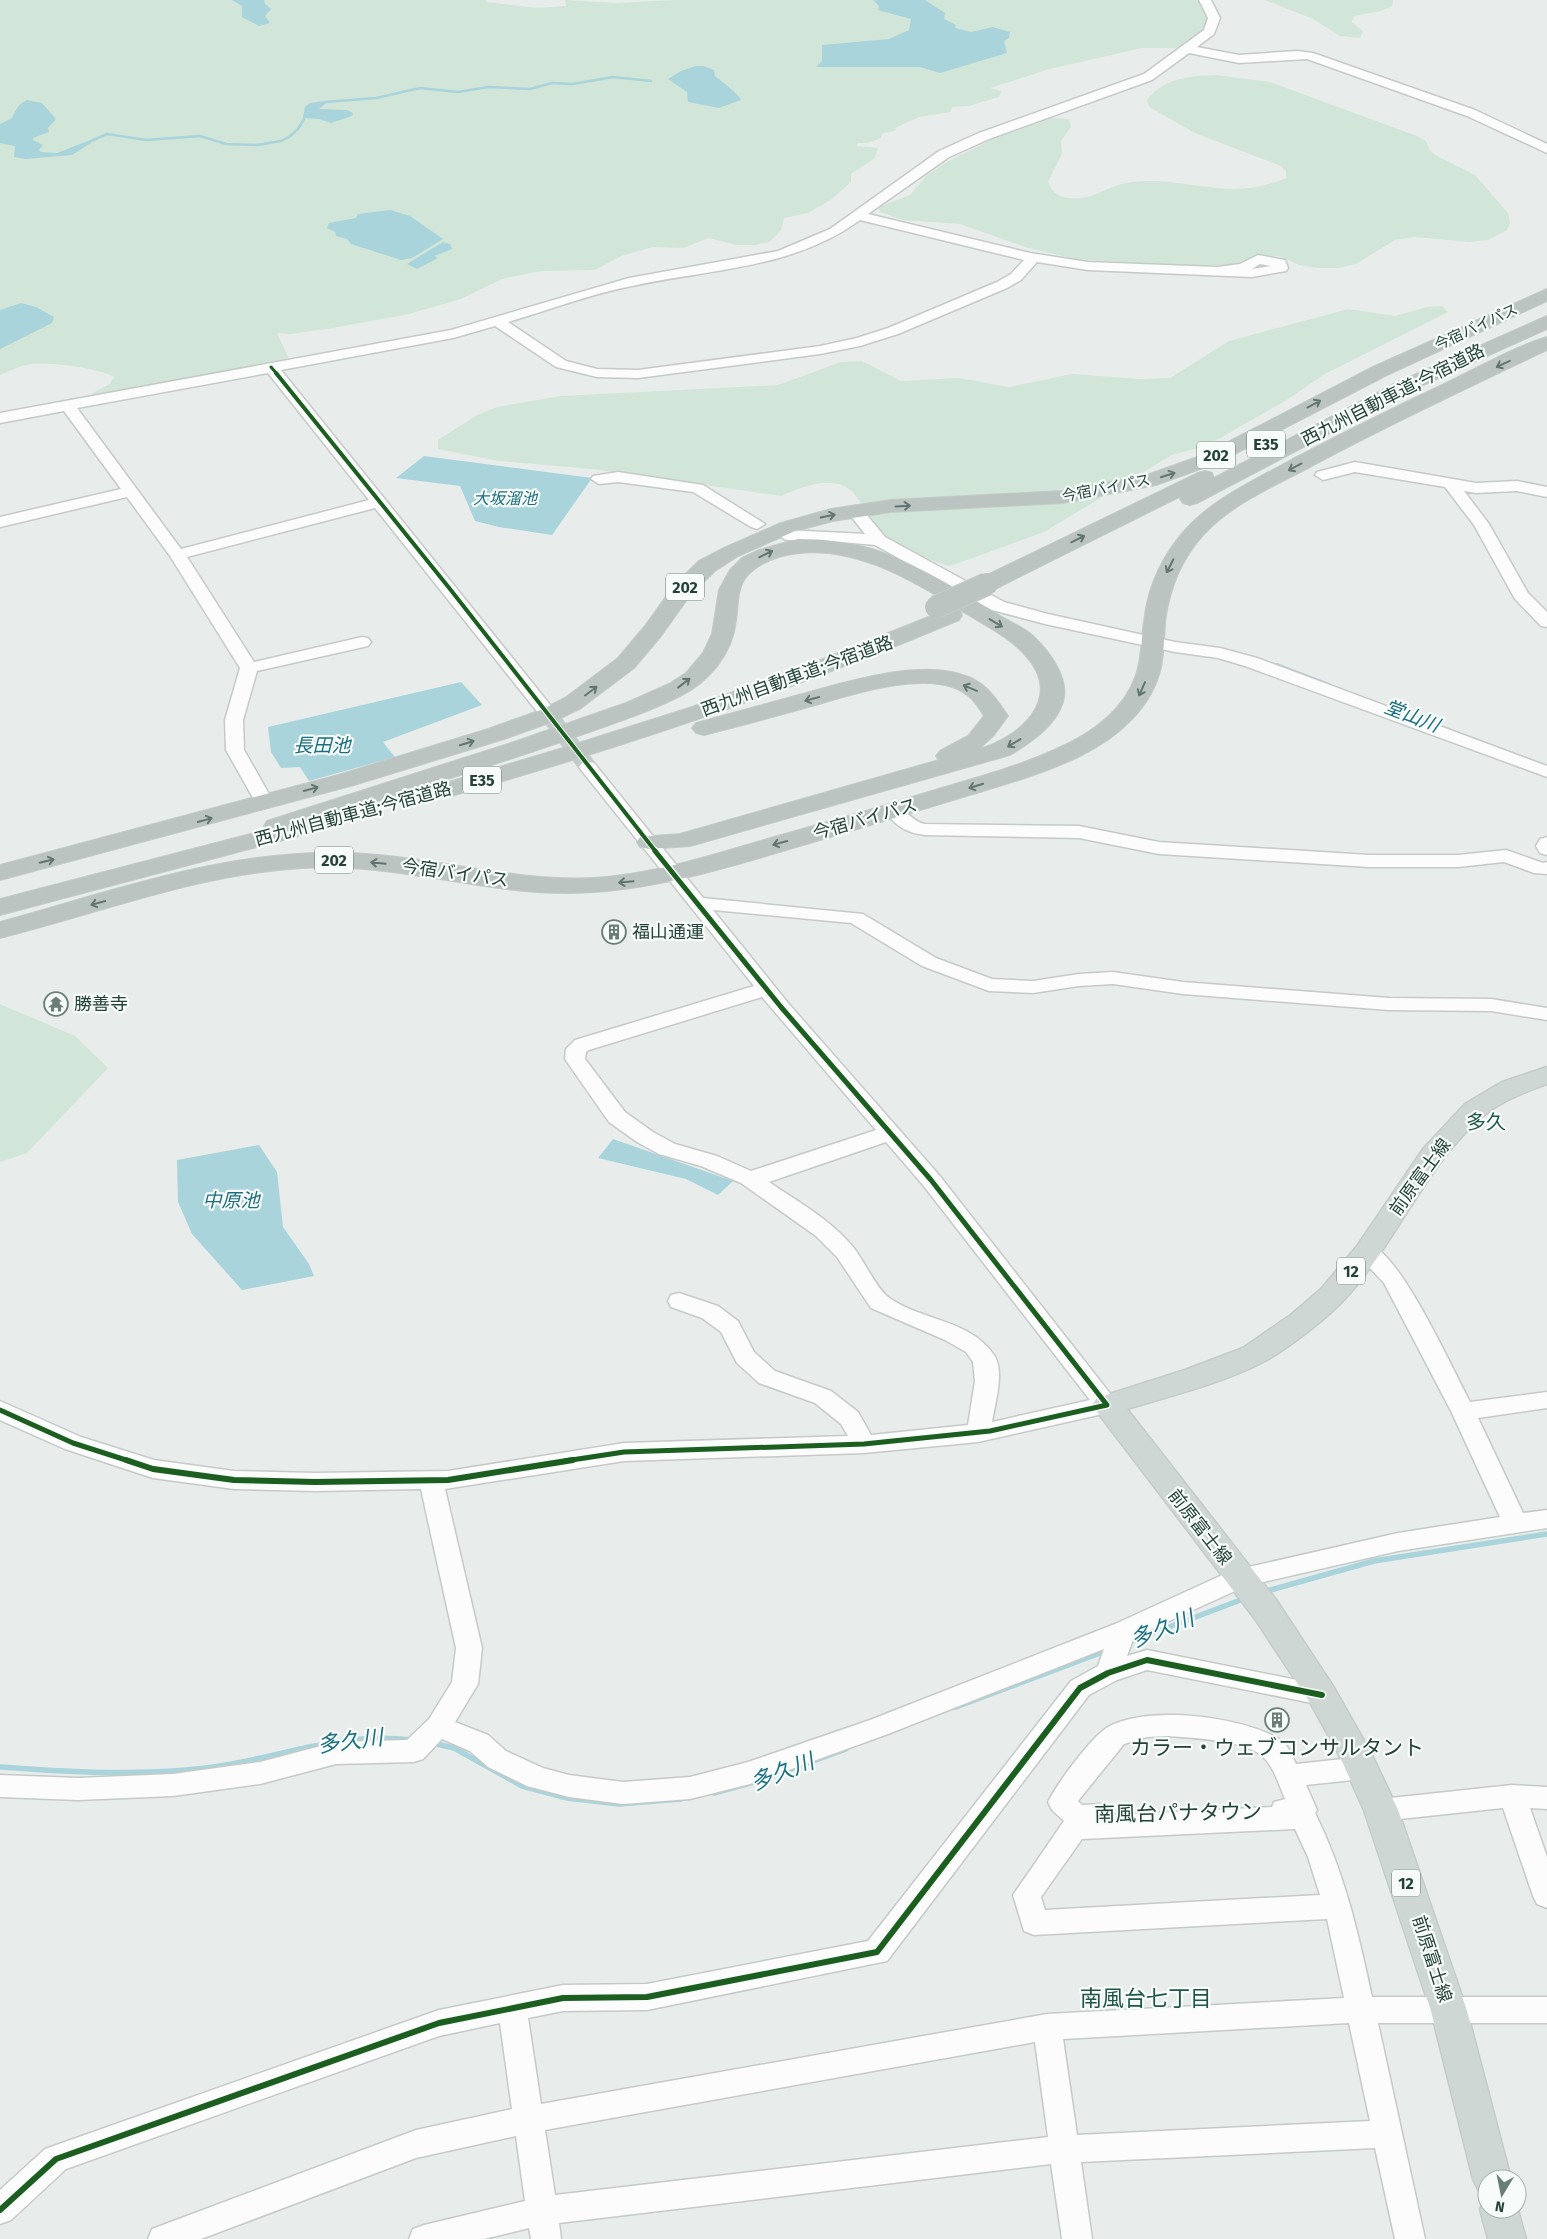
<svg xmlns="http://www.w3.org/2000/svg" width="1547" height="2239" viewBox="0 0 1547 2239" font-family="'Fira Sans','Noto Sans JP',sans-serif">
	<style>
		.green { fill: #d1e6d8 }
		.water { fill: #a9d4db }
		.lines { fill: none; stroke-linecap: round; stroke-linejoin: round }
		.stream-far2 { stroke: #a9d4db; stroke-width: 2.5 }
		.stream-far1 { stroke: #a9d4db; stroke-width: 4 }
		.stream { stroke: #a9d4db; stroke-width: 5.5 }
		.minor-tunnel { stroke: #c1cbc8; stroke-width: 17; stroke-dasharray: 17 8; stroke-linecap: butt }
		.minor-casing { stroke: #c5cac8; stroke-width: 3 }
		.major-casing { stroke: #c3ccc9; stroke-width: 3 }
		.highway-casing { stroke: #c3ccc9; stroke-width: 2 }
		.minor { fill: #fcfcfc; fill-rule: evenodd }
		.major { fill: #cfd7d5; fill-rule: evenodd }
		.highway { fill: #bcc4c2; fill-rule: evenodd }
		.highway-bridge-casing { stroke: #c3ccc9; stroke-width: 24; stroke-linecap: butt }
		.highway-bridge { stroke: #bcc4c2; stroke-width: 22 }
		.cycleway-far3-casing { stroke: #f7fbf9; stroke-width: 5 }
		.cycleway-far2-casing { stroke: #f7fbf9; stroke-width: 6 }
		.cycleway-far1-casing { stroke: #f7fbf9; stroke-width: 8 }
		.cycleway-casing { stroke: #f7fbf9; stroke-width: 9 }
		.cycleway-far3 { stroke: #1b5e20; stroke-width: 3 }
		.cycleway-far2 { stroke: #1b5e20; stroke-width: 4 }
		.cycleway-far1 { stroke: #1b5e20; stroke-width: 5 }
		.cycleway { stroke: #1b5e20; stroke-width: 6 }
		.oneway { stroke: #617670 }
		.labels { text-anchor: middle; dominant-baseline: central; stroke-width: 4.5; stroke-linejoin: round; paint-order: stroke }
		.far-street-label { font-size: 15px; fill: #24423a; stroke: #f7fbf9 }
		.shield { fill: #f7fbf9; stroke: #637a73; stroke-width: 1 }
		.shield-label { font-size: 16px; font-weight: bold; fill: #24423a }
		.far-water-label { font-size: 16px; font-style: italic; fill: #1c6f80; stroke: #f7fbf9 }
		.street-label { font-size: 18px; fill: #24423a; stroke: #f7fbf9 }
		.poi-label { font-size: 18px; fill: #24423a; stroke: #f7fbf9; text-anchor: start }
		.water-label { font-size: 19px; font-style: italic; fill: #1c6f80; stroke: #f7fbf9 }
		.quarter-label { font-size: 20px; fill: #1f5548; stroke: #f7fbf9 }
		.near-poi-label { font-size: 21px; fill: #24423a; stroke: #f7fbf9 }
		.near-street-label { font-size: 21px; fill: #24423a; stroke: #f7fbf9 }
		.near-water-label { font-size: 22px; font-style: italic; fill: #1c6f80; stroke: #f7fbf9 }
		.near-neighbourhood-label { font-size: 22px; fill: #1f5548; stroke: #f7fbf9 }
	</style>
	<rect width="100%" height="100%" fill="#e8edeb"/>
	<g class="green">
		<path d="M0,0H487L486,2L537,8L566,6L565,0L616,3L673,0H1197L1207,15L1208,24L1203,32L1178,48H1142L1050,69L990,88L1001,91L999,97L969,106L952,107L950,112L919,117L897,127L895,131L883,133L881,138L868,143H858L856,146L878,148L875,158L851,174V182L832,199L808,213L784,218L781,230L776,236L769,242L755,245H737L708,238L683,248L653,247L621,256L595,270L541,271L502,279L461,299L409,314L333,328L291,334L277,333L289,359L98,395L91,394L111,383V381L115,377C97,368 46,361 26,365C17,367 8,372 0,375Z"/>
		<polygon points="1265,0 1393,0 1392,6 1381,11 1354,16 1352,22 1363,31 1360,38 1340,36 1313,19"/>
		<path d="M1217,75L1270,82L1417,136L1426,141L1430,151L1437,156L1475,175L1508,213L1510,223L1507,230L1488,240L1469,242L1414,237L1395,240L1356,264L1338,268H1317L1299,265L1279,256H1269L1228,265L1178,266L1076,259L1028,248L960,224L903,220L880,212L879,208L882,206L910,195L927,175L947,162L991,140L1050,118L1069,119L1071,127L1061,141L1062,154L1048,182C1052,190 1057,197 1067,198C1096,201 1106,185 1132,182C1190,176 1227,203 1286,178V172L1281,166L1197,134L1149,107L1147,100C1165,77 1190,76 1217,75Z"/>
		<path d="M1442,306L1448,312L1325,374L1285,401L1206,446L1172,455L1044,532L950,566C933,563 884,539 873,525C865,517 863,504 855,495C837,472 802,487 781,496L592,469L499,461L438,449V440L477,415L497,407L561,396L778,385L841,362L862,361L901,381L959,378L1009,387L1072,374L1141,379L1170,378L1229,341L1348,309L1395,316L1427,307Z"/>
		<polygon points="0,1004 75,1036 108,1068 27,1153 0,1162"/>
	</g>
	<g class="water">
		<polygon points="232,0 264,0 265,4 271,9 265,16 270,23 259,26 242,17 242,6"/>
		<polygon points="873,0 925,0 945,13 944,19 956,25 955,28 971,32 993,27 1010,32 1009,38 1004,41 1007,53 940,73 920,67 816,67 822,61 822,45 889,39 909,30 911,19 878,10 879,6"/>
		<path d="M695,66H703L714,70L715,76C720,80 740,95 741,100L719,108L688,102L687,92L668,79L681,71Z"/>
		<path d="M27,100L42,103L56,119L48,128L49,132L33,138V140L43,145L39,150L41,152L57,153L88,141L91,143L72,155L26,159L14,157L15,146L0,143V124L12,118C15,111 18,104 27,100Z"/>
		<polygon points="323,101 326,103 319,109 347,110 353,113 352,116 331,123 319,119 303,118 305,107 310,103"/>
		<polygon points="390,210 410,216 443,239 412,258 401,260 351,244 347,239 336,236 335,232 327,228 329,223 356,218 358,214"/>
		<polygon points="443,242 450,244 452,249 434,256 438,258 417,269 407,264"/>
		<polygon points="21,303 36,307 54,317 52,323 0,349 0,310"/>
		<polygon points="424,456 592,478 552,535 499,527 475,521 460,486 396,478"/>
		<polygon points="461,682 482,705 383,742 395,757 309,781 300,767 281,768 271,752 268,727"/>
		<polygon points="613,1139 733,1181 718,1195 686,1179 598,1158"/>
		<polygon points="259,1145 277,1172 283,1227 309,1264 314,1276 242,1290 192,1234 178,1202 177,1160"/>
	</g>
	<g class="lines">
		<g class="stream-far2">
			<polyline points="325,102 376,98 420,88 458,92 488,87 530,89 552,83 573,84 613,77 651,81"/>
			<polyline points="89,142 107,134 146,140 200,136 226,144 257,145 281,141 289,137 298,129 304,119"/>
		</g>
		<polyline class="stream-far1" points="1277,665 1329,685"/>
		<g class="stream">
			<polyline points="1263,1592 1374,1561 1547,1534"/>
			<polyline points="1129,1642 1246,1598"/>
			<polyline points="956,1707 1108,1650"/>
			<polyline points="432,1743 454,1748 522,1786 567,1798 619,1804 681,1799"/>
			<path d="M0,1767C68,1772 137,1776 206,1768C280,1759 334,1731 412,1740"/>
			<polyline points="764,1779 846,1749"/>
			<polyline points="714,1793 754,1782"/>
		</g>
		<polyline class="minor-tunnel" points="549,715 588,767"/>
		<g class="minor-casing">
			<g id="minor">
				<path d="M1199,0H1211L1220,18L1214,34L1197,47L1239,55L1297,51L1313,53L1475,110L1547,144V153L1467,116L1307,59L1239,63L1189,53L1152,80L989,139L949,157L868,214L1030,253L1088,262L1217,267L1240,264L1258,255L1285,260L1288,268L1286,271L1252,277L1088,270L1037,262L1021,280L1007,288L898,334L860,346L820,354L638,378L597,377L556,367L495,326L453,338L281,370L555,711L558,715L555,719H543L375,508L187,557L254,662L362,637L368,638L371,642L368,646L257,671L243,720L244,750L273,801L271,805H257L226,750L225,720L240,668L170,556L127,497L0,527V517L121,489L64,411L0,423V413L451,330L629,278L778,251L830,229L939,151L979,133L1144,74L1204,30L1208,18ZM860,220L1024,260L1011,274L997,282L888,328L857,338L820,346L638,370L597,369L566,361L508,322C549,310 590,294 632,286C710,269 793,269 860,220ZM1260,264L1271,266L1252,269ZM268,373L369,500L181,549L77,408Z"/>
				<polygon points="1355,462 1476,483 1517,481 1547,487 1547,497 1517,491 1476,493 1464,491 1489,524 1528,593 1547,612 1547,627 1541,626 1515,599 1474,525 1445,487 1355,472 1323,480 1315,475 1317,472"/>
				<polygon points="618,472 703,485 765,524 757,529 751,527 693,492 618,482 599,484 591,479 593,476"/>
				<polygon points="855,506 861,508 885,537 1004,602 1048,614 1175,642 1220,648 1257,658 1547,766 1547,777 1245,666 1218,658 1175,652 1045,624 992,610 875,545 820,540 786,540 778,535 786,530 865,534 847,511"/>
				<path d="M588,762L594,763L703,898L863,914L936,958L992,979L1033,981L1079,974L1113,972L1183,982L1389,998L1491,999L1547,1008V1020L1491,1011L1389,1010L1183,994L1113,984L1079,986L1033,993L989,991L922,966L851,923L713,910L788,1003L939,1175L1119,1405L1115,1411L1107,1413L978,1442L864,1453L624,1461L445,1489L482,1648L478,1684L455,1722L488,1735L506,1751L543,1768L569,1775L623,1782L690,1777L748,1762L870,1720L1115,1624L1231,1571L1398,1533L1500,1517L1451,1411L1384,1283L1356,1253L1359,1248C1364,1246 1368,1245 1374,1247C1404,1262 1452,1368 1470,1402L1547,1392V1408L1478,1418L1523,1513L1547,1510V1528L1398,1551L1246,1586L1134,1637L1127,1656L1147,1650L1322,1685L1331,1688L1335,1695L1331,1702L1322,1705L1147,1670L1117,1680L1089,1695L887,1961L647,2010L563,2011L528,2018L541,2104L1047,2014L1344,1998L1327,1919L1034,1935L1024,1931L1013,1895L1064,1821L1052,1810L1048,1802C1057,1784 1091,1737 1108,1727C1148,1705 1240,1716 1279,1739C1288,1744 1292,1756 1296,1764L1362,1757L1371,1760L1375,1768L1371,1776L1362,1779L1306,1785L1317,1810L1315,1813C1345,1874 1358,1932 1372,1997H1547V2023H1378L1425,2239H1395L1375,2148L1081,2162L1092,2239H1062L1051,2164L559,2223L561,2239H531L529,2228L484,2239H409L413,2229L424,2225L525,2201L516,2136L416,2158L201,2239H148L152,2229L416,2130L512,2109L500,2023L439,2036L66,2169L11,2220L0,2224V2190L45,2149L439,2010L563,1985L647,1984L868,1941L1071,1681L1098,1666L1104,1649L888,1734L750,1784L690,1799L623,1804L569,1797L527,1786L488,1767L470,1751L442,1739L423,1759L414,1762L336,1764L260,1784L173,1796L78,1800L0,1797V1775L78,1778L173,1774L260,1762L336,1742L407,1740L429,1719L452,1682L456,1648L421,1489L315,1491L234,1489L153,1478L65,1449L0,1420V1401L81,1437L154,1460L234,1471L315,1473L448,1471L624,1443L848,1436L841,1424L815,1403L759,1383L737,1363L721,1332L702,1318L671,1307L668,1301L671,1295L679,1293L718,1306L738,1321L754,1352L775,1371L831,1391L858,1412L871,1435L968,1425L975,1381L973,1362L966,1352L945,1340L871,1308L837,1257L816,1236L741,1183L701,1166L659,1154L637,1142L609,1122L565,1059L566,1049L575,1040L754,986L582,771L579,767L582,763ZM762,997L876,1130L751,1171L717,1156L675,1144L653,1132L625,1112L585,1059L586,1052L589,1050ZM886,1142L923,1185L1090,1400L992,1422C995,1403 1005,1372 994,1355C970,1319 921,1321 888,1297C877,1289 863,1259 853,1247C831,1220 797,1201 769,1182ZM1169,1736C1193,1738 1246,1740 1263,1757C1274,1767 1279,1785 1285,1799L1274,1802L1272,1807L1114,1815L1111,1807L1101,1804L1082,1805L1078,1801L1124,1744L1147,1737ZM1295,1829L1308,1857L1320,1895L1045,1910L1041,1897L1082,1839ZM1349,2023L1370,2121L1077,2135L1063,2039ZM1035,2042L1048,2137L555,2195L545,2130Z"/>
				<path d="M895,806C907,809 912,822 925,824L1079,826L1159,842L1369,855H1458L1506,850L1543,863L1547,862V874L1534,873L1504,862L1458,867H1369L1159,854L1079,838L925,835C908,833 896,827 886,812L888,808Z"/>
				<polygon points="1547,837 1547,855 1540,853 1536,846 1540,839"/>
				<polygon points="1512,1785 1547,1787 1547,1809 1530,1808 1547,1857 1547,1908 1537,1904 1533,1896 1503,1808 1381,1821 1371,1818 1367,1810 1371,1802 1381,1799"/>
			</g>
		</g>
		<g class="major-casing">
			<g id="major">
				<path d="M1547,1067V1084C1525,1092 1501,1101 1483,1116C1424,1166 1395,1247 1341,1303C1322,1322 1286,1350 1263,1362C1223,1383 1170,1396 1127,1409L1277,1601L1333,1686L1371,1753L1398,1810L1467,2011L1511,2179H1487V2194L1479,2191L1473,2179L1431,2011L1364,1810L1340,1757L1311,1704L1255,1619L1092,1405L1097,1398L1185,1370L1243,1348L1292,1314L1321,1289L1357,1246L1423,1149L1465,1104L1502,1082Z"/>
				<polygon points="1487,2196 1487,2209 1517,2209 1517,2207 1526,2239 1488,2239 1480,2209"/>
			</g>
		</g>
		<g class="highway-casing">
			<g id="highway">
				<polygon points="1547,289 1547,301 1387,375 1217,463 1156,485 1062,503 891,512 833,521 795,531 738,556 715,571 691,594 661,636 634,668 581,708 557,720 504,739 354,785 0,880 0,865 338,775 488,729 541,710 565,698 618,658 645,626 675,584 699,561 724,548 781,523 831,509 891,500 1062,491 1144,476 1203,455 1373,367"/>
				<polygon points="1547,316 1547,329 1410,391 1197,503 1190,505 1183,503 1180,499 1181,496 995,589 987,590 979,589 976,584 979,579 1198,473 1205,471 1212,473 1214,478 1396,383"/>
				<path d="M1547,337V350C1467,388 1386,426 1308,468C1272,487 1232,504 1204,534C1181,559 1169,590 1165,622C1164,637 1164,652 1161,667C1152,708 1117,738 1080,756C1043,774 1003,785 963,797C924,809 884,821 844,833C756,858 660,893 567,893C478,893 392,862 302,868C198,874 100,913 0,938V922C113,891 228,849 346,853C429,855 510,882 593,878C661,874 727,850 792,832C843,818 894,803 945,787C982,776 1019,766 1054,750C1089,735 1123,713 1136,675C1142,658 1141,640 1144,622C1147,592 1158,565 1176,541C1205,502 1250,483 1291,460C1341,434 1391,409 1442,385C1476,369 1511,348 1547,337Z"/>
				<path d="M798,539C823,539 848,542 872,549C917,563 958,590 997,614C1008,621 1023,627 1033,636C1049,651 1070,678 1063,702C1055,727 1031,742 1010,755L690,846L649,849L640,847L637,842L640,837L680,834L939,760L936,756L940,751L968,736L984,716C977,704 969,693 955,688C916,673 850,695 812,706C776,716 740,726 704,735L696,733L692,728L696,723C729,714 762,705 795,696C844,683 923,656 971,678C989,687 997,700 1008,716L994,735L979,749C1019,738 1064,699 1027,657C1011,638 988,627 967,614C912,580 846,538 779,557C768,560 754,567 746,577C737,589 738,606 736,620C733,653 709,682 680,696C640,716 597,729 555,744C473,772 389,797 306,824L309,829L306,834L0,915V899L266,830L264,826L267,821L517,741L626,703L669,684L686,673L703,653L712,634L719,590L730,570L742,558L759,550Z"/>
				<path d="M951,608L959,610L962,615L959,620C793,690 624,747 451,796L443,798L435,796L431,791L435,786L563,748L692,707L818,661Z"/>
			</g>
		</g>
		<use href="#minor" class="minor"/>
		<use href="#major" class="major"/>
		<use href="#highway" class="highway"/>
		<g class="highway-bridge-casing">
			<polyline id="highway-bridge" points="936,607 987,584"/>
		</g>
		<use href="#highway-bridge" class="highway-bridge"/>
		<g class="cycleway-far3-casing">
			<polyline id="cycleway-far3" points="271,367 277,374"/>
		</g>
		<g class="cycleway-far2-casing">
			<polyline id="cycleway-far2" points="276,373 450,589 656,852"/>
		</g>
		<g class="cycleway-far1-casing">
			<g id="cycleway-far1">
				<polyline points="0,1410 73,1443 129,1461"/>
				<polyline points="565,1461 624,1452 864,1444 990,1431 1107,1405 931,1180 781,1007 655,851"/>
			</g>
		</g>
		<g class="cycleway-casing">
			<g id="cycleway">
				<polyline points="126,1460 153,1469 234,1480 315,1482 448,1480 573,1460"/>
				<polyline points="0,2210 56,2159 439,2023 563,1998 647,1997 877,1952 1080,1688 1108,1673 1147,1660 1322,1695"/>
			</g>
		</g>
		<use href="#cycleway-far3" class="cycleway-far3"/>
		<use href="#cycleway-far2" class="cycleway-far2"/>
		<use href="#cycleway-far1" class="cycleway-far1"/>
		<use href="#cycleway" class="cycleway"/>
	</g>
	<defs><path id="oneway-shaft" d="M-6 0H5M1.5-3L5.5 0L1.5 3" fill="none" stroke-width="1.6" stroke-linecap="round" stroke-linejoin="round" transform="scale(1.25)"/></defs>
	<g class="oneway">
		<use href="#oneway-shaft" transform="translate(1503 364) rotate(155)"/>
		<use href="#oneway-shaft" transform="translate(1314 404) rotate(-28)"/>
		<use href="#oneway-shaft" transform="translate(1295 467) rotate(152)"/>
		<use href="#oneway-shaft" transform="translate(1168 475) rotate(-18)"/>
		<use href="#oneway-shaft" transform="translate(903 506) rotate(-3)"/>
		<use href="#oneway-shaft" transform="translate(828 516) rotate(-12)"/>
		<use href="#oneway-shaft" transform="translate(1078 539) rotate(-26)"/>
		<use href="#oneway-shaft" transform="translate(766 554) rotate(-26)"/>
		<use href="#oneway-shaft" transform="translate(1170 566) rotate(117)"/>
		<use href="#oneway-shaft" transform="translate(996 623) rotate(31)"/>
		<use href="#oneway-shaft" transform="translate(684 683) rotate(-38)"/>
		<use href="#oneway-shaft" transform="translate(970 688) rotate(-157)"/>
		<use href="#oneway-shaft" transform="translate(1142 689) rotate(114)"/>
		<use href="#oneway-shaft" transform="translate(591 691) rotate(-37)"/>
		<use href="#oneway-shaft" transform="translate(812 699) rotate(165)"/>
		<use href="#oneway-shaft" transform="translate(467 743) rotate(-17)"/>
		<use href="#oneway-shaft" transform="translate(1014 743) rotate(149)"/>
		<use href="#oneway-shaft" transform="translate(976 786) rotate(163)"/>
		<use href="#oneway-shaft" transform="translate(311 789) rotate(-15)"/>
		<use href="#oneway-shaft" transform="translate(205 820) rotate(-15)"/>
		<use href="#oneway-shaft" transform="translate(780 843) rotate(165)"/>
		<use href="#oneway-shaft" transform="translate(47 861) rotate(-14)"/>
		<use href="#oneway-shaft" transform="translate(378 863) rotate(-174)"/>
		<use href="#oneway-shaft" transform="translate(626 882) rotate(175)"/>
		<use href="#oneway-shaft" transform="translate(98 903) rotate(165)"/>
	</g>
	<defs>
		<g id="building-ring" transform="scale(1.25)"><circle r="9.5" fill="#f7fbf9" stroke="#697e78" stroke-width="1.5"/><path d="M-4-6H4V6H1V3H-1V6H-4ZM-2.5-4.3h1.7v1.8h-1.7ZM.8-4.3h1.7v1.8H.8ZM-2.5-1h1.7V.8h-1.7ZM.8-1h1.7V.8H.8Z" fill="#697e78"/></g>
		<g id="temple-ring" transform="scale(1.25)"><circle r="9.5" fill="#f7fbf9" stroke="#697e78" stroke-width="1.5"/><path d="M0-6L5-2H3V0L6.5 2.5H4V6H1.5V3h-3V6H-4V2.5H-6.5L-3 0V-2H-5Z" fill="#697e78"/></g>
	</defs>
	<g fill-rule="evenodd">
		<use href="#building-ring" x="614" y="932"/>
		<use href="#temple-ring" x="56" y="1004"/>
		<use href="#building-ring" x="1277" y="1720"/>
	</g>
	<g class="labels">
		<g class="far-street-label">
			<text transform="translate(1476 327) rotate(-25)">今宿バイパス</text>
			<text transform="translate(1106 488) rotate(-11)">今宿バイパス</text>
		</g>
		<g class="shield">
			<rect x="1247" y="430.5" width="38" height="27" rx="4"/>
			<rect x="1197" y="441.5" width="38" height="27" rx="4"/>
			<rect x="666" y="573.5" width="38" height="27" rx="4"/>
			<rect x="463" y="766.5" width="38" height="27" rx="4"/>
			<rect x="315" y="846.5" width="38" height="27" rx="4"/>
			<rect x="1337" y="1257.5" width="28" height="27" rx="4"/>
			<rect x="1392" y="1869.5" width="28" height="27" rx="4"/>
		</g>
		<g class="shield-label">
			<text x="1266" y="444">E35</text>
			<text x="1216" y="455">202</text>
			<text x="685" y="587">202</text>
			<text x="482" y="780">E35</text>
			<text x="334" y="860">202</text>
			<text x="1351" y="1271">12</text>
			<text x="1406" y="1883">12</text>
		</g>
		<g class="far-water-label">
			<text x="505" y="498">大坂溜池</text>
		</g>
		<g class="street-label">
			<text transform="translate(1393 395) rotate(-27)">西九州自動車道;今宿道路</text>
			<text transform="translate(797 676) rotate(-20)">西九州自動車道;今宿道路</text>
			<text transform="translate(353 814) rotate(-15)">西九州自動車道;今宿道路</text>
			<text transform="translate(865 819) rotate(-16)">今宿バイパス</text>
			<text transform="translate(455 873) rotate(8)">今宿バイパス</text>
			<text transform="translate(1420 1177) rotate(-54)">前原富士線</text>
			<text transform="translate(1200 1527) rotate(52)">前原富士線</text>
			<text transform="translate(1432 1959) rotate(72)">前原富士線</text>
		</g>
		<g class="poi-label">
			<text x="632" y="932">福山通運</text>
			<text x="74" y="1004">勝善寺</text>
		</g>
		<g class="water-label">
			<text transform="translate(1412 716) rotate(21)">堂山川</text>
			<text x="322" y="745">長田池</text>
			<text x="231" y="1200">中原池</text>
		</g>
		<g class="quarter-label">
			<text x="1486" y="1122">多久</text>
		</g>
		<g class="near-poi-label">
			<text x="1277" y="1748">カラー・ウェブコンサルタント</text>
		</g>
		<g class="near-street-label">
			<text transform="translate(1178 1813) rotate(-1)">南風台パナタウン</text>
		</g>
		<g class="near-water-label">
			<text transform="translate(1162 1629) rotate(-21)">多久川</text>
			<text transform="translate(350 1741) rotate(-7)">多久川</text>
			<text transform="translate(782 1772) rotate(-21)">多久川</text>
		</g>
		<g class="near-neighbourhood-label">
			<text x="1146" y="1998">南風台七丁目</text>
		</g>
	</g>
	<g transform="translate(1502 2194) rotate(190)"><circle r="24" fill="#f7fbf9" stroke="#a3b1ad"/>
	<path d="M0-4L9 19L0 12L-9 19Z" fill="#697e78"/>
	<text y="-8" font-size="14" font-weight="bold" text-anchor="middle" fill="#24423a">N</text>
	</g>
</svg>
